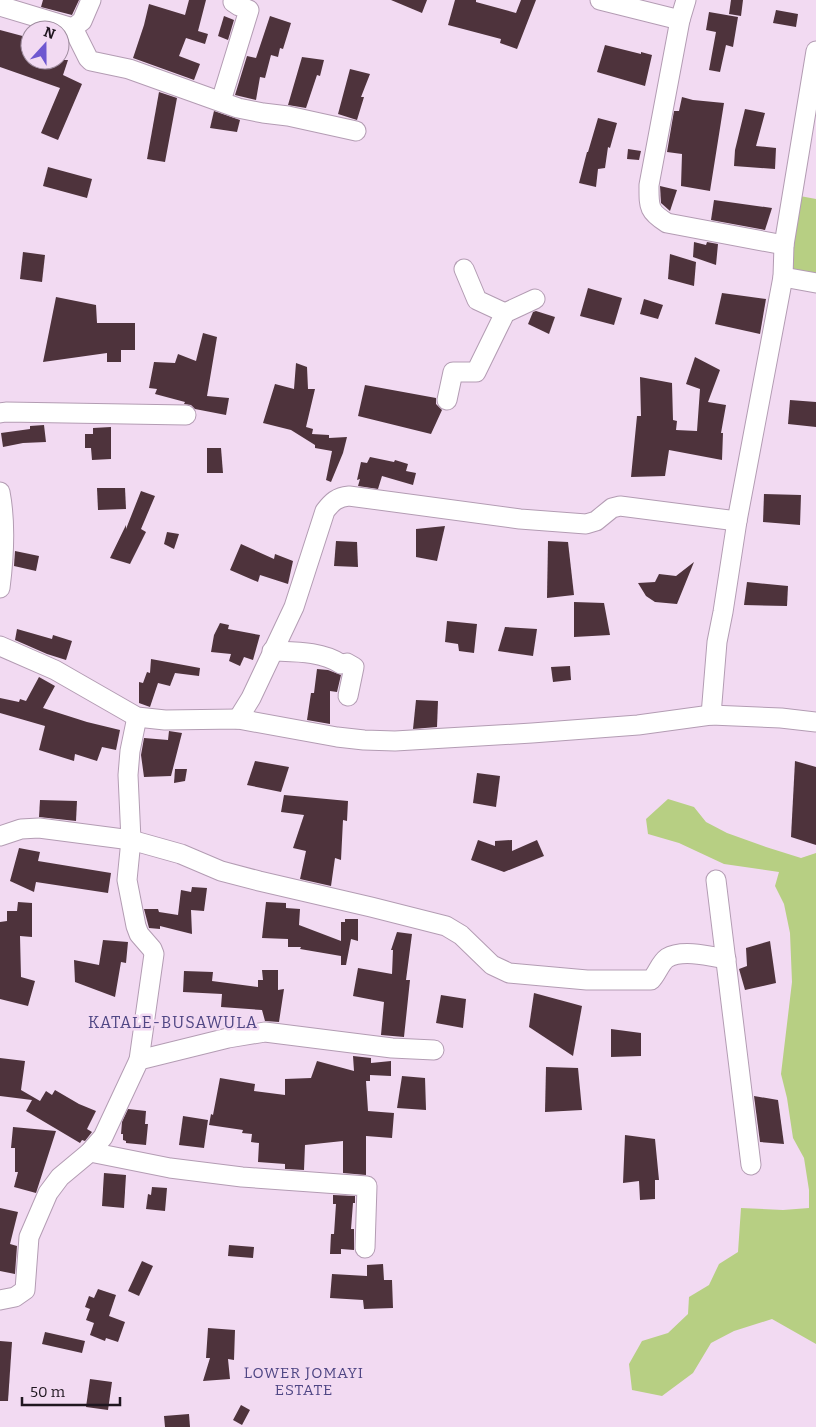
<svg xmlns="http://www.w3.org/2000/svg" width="816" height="1427" viewBox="0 0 816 1427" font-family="Bitter,serif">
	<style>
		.green { fill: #b7cf83 }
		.building { fill: #4e333c }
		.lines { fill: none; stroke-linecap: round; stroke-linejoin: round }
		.minor-casing { stroke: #b39cb3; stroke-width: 21 }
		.minor { stroke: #fff; stroke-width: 19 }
		.labels { text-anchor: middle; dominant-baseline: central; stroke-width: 5; stroke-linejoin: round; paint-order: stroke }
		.neighbourhood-label { font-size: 15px; letter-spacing: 1px; fill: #4f4684; stroke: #f2daf2 }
		.quarter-label { font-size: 16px; letter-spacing: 1px; fill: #4f4684; stroke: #f2daf2 }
	</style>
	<rect width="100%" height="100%" fill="#f2daf2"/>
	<g class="green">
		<polygon points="800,196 816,199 816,277 789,272"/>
		<polygon points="668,799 694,807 706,822 727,833 766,847 801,858 816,853 816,1344 772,1319 734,1331 711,1343 693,1373 662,1396 632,1390 629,1364 642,1341 668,1333 688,1314 689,1297 709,1285 719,1264 738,1252 741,1208 783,1210 809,1208 809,1190 804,1158 793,1138 787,1098 781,1074 792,982 790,933 784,904 775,886 779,872 724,864 679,843 648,834 646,819"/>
	</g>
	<g class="building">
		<polygon points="43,0 79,0 72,15 41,7"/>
		<polygon points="189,0 206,0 198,31 208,34 205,44 186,38 179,56 200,64 194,80 133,58 144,25 149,4 185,15"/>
		<polygon points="391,0 427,0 422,13"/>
		<polygon points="455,0 476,0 476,2 516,13 521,0 536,0 517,49 500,43 501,39 448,25"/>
		<polygon points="731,0 743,0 741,16 729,14"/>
		<polygon points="776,10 798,14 796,27 773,23"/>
		<polygon points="709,12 738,17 733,47 726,45 720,72 709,70 716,32 706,30"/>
		<polygon points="224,16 234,20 228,40 218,36"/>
		<polygon points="270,16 291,23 283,49 280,48 278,57 271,55 265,78 260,77 256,100 235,95 247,56 256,58"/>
		<polygon points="0,30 30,38 30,60 68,60 63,75 82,84 58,140 41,133 60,88 0,67"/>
		<polygon points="605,45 641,54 641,52 652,55 645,86 597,72"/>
		<polygon points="302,57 324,60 320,76 317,75 306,108 288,105"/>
		<polygon points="350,69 370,74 361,97 364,97 357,120 338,114"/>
		<polygon points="159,92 177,98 165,162 147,159"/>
		<polygon points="682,97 693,100 724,103 710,191 681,186 682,154 667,152 674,111 679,111"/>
		<polygon points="745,109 765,113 756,146 776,148 775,169 734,166 735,150"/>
		<polygon points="214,111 240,120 237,132 210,128"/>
		<polygon points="598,118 617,123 610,148 608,147 605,168 598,169 596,187 579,183 587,152 588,152"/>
		<polygon points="628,149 641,151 639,160 627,159"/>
		<polygon points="48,167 92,179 87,198 43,186"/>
		<polygon points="660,186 677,190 670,211 661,203"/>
		<polygon points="714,200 772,208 765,230 711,220"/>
		<polygon points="694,242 706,245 707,242 718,244 716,265 693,257"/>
		<polygon points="23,252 45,255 42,282 20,279"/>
		<polygon points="670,254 696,262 694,286 668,279"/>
		<polygon points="588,288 622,298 614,325 580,316"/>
		<polygon points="722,293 766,299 760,334 715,324"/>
		<polygon points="56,297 96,305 97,323 135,323 135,350 121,350 121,362 107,362 107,353 43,362"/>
		<polygon points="644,299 663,305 658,319 640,314"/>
		<polygon points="536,311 555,317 549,334 528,324 533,312"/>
		<polygon points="203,333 217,337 207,396 229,398 226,415 195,409 191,405 184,404 185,402 155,394 157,389 149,388 154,362 175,363 178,354 196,361"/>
		<polygon points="695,357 720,370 708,402 726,405 721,433 723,433 722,460 669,450 665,476 631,477 637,416 641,416 640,377 672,383 673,420 677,421 676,430 697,431 700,389 686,384"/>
		<polygon points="296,363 307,367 308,389 315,389 306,427 313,429 312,434 329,435 329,438 347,437 343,453 331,482 326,480 332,451 315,448 315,445 291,430 263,423 275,384 294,389"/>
		<polygon points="365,385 436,398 436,404 442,410 431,434 358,416"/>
		<polygon points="790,400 816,402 816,427 788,424"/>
		<polygon points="44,425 46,442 23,443 3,447 1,433 30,429 30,426"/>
		<polygon points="111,427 111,459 92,460 91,448 85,448 85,434 93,434 93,428"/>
		<polygon points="207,448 221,448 223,473 207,473"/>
		<polygon points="370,457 394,462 395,460 408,464 406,471 416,473 413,485 382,476 378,489 358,486 360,479 357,480 361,462 367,463"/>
		<polygon points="97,488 125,488 126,509 98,510"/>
		<polygon points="141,491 155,496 141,529 146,532 130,564 110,558 126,525 126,529"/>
		<polygon points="764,494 801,495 800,525 763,522"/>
		<polygon points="445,526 437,561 416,557 416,529"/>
		<polygon points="167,532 179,534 174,549 164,544"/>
		<polygon points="336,541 357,542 358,567 334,566"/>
		<polygon points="548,541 568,542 574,595 547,598"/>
		<polygon points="241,544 274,559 275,554 293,561 288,584 260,575 258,582 230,570"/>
		<polygon points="15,551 39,556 36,571 14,566"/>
		<polygon points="694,562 677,604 655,602 646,596 638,583 655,582 659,574 676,576"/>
		<polygon points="747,582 788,586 787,606 744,605"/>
		<polygon points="574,602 604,603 610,635 574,637"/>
		<polygon points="447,621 477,624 474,653 459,651 458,644 445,642"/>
		<polygon points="220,623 229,625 228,629 260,635 253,660 244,657 240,666 229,661 231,654 211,652 214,635"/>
		<polygon points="505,627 537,629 533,656 498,651"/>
		<polygon points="17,629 52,639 53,635 72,641 66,660 47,654 15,640"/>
		<polygon points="151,659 200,668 199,676 175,673 170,686 158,683 150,707 139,703 139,682 143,683 147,672 150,673"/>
		<polygon points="570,666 571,680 553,682 551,667"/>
		<polygon points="317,669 328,670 341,675 337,692 330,691 330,724 307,720 311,693 314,693"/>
		<polygon points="39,677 55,686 43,708 87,722 120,730 116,750 102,747 97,761 75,754 74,761 39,750 45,726 0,713 0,698 19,702 20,699 26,701"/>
		<polygon points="416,700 438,701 437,727 413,729"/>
		<polygon points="169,731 182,733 171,776 144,777 141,755 144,738 168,740"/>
		<polygon points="255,761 289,767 281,792 247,785"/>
		<polygon points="795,761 816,767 816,845 791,837"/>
		<polygon points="175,769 187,769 185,781 174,783"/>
		<polygon points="477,773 500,776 496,807 473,803"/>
		<polygon points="284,795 348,801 347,821 343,820 341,860 335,858 331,886 300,879 306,851 293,848 304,815 281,812"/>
		<polygon points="40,800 77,801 76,821 39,817"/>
		<polygon points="478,840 495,846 495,841 512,840 512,851 537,840 544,856 504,872 471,860"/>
		<polygon points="19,848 40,852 38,861 111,873 108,893 36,882 34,892 10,881"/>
		<polygon points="192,887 207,888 204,911 191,910 192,934 160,926 160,929 149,928 144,909 158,909 159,912 178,915 181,890 191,892"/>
		<polygon points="18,902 32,903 32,937 20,936 21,977 35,981 28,1006 0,999 0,922 7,921 7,911 17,911"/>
		<polygon points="266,902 286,903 286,908 300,909 299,925 341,941 341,922 345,922 345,919 358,919 358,941 351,939 346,965 341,965 341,956 300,949 301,947 288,947 288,939 262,938"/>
		<polygon points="397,932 412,934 406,980 410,980 404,1037 381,1035 384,1002 353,996 358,968 392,974 393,950 391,950"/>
		<polygon points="103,940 128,942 126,963 121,962 115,997 75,982 74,960 99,965"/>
		<polygon points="770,941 776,983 745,990 739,969 747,966 746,948"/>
		<polygon points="262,970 278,970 278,990 284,989 279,1022 265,1021 262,1010 221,1007 222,994 183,992 184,971 213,972 212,981 258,987 258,980 263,980"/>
		<polygon points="534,993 582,1006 573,1056 529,1027"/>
		<polygon points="441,995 466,999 463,1028 436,1023"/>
		<polygon points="611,1029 641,1033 641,1056 611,1057"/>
		<polygon points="353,1056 371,1058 371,1063 391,1061 391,1076 370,1075 370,1081 366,1081 368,1111 394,1113 392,1138 366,1136 366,1175 343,1173 343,1141 305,1145 304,1170 285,1169 285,1164 258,1162 259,1143 251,1142 252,1134 242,1133 243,1130 209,1125 211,1114 213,1115 220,1078 255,1084 254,1091 285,1095 285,1079 311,1078 317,1061 354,1071"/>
		<polygon points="0,1058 25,1061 21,1090 40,1101 46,1091 52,1095 55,1090 79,1104 96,1111 87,1129 92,1132 85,1141 82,1140 80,1143 26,1111 32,1100 0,1096"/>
		<polygon points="546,1067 578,1068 582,1110 545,1112"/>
		<polygon points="402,1076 425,1078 426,1110 397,1108"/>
		<polygon points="754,1096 778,1100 784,1144 760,1142"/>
		<polygon points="128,1109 146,1111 145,1124 148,1124 146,1145 126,1143 126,1141 123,1140 123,1134 121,1134 122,1122"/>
		<polygon points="183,1116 208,1120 204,1148 179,1145"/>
		<polygon points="13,1127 56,1131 36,1193 14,1187 18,1172 15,1172 15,1148 11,1148"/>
		<polygon points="625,1135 655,1139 659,1180 655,1180 655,1199 640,1200 639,1181 623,1183"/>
		<polygon points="104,1173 126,1175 124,1208 102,1206"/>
		<polygon points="152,1187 167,1188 165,1211 146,1209 148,1194 151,1195"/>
		<polygon points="333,1195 355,1196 355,1203 353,1203 351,1229 354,1229 354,1250 341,1249 341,1254 330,1254 331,1234 334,1234 336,1204 333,1204"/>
		<polygon points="0,1208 18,1212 10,1244 17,1246 15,1274 0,1271"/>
		<polygon points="229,1245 254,1247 253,1258 228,1256"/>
		<polygon points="142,1261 153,1266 139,1296 128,1291"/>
		<polygon points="383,1264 384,1280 392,1280 393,1308 364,1309 363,1300 330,1298 332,1274 367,1276 367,1265"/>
		<polygon points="98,1289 116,1295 109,1316 125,1322 118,1342 106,1338 105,1341 90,1335 94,1323 86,1320 90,1309 85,1307 89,1296 94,1298"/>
		<polygon points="208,1328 235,1330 234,1360 228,1359 230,1379 203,1381 210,1358 206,1358"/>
		<polygon points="45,1332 85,1341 82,1353 42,1344"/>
		<polygon points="0,1341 12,1342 8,1401 0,1401"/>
		<polygon points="90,1379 112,1382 108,1410 86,1407"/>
		<polygon points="241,1405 250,1410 242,1425 233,1420"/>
		<polygon points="189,1414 190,1427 165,1427 164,1416"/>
	</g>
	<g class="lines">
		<g class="minor-casing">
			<g id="minor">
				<polyline points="600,0 680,20"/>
				<path d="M686,0L680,20L649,185C649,207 648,211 667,223L784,245"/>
				<polyline points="0,6 73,28"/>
				<polyline points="73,28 88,58 91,61 129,69 238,108 263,113 288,116 356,131"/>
				<polyline points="73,28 82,21 91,0"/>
				<polyline points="221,101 249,10 239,6 233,2 234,0"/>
				<polyline points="464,269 477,300 505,313"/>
				<polyline points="783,277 816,283"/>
				<polyline points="447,400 453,372 476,372 505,313 535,299"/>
				<polyline points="0,413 6,412 186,415"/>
				<path d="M0,492C6,523 4,557 0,588"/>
				<polyline points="0,646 55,670 137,717 165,720 238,719 337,737 364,740 395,741 532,733 638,725 711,715 781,718 816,722"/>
				<path d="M272,651C295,652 321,651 341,664L347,663L354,667L348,696"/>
				<polyline points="711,715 717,642 723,612 737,521 783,277 784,245 816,51"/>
				<polyline points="137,717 130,751 128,775 131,840 127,880 136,926 139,934 152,949 154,954 139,1060"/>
				<path d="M238,719L251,698L294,607L325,511C332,502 337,497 349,496L520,519L586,524L596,521L612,508L620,506L737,521"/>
				<path d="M0,836L21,829L39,828L131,840L181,854L221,871L259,881L371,907L446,926L461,935L492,965L509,973L587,980H651C657,974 660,963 667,958C682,949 710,956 726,959"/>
				<polyline points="716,880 751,1165"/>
				<polyline points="90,1152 170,1168 242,1177 367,1186 365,1248"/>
				<polyline points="0,1300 15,1297 25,1290 29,1237 48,1193 60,1177 90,1152 103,1137 139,1060 228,1038 265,1032 392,1048 434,1050"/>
			</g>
		</g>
		<use href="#minor" class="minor"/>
	</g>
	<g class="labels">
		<g class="neighbourhood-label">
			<text x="304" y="1373">LOWER JOMAYI<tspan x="304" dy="17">ESTATE</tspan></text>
		</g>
		<g class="quarter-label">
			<text x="173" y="1022">KATALE-BUSAWULA</text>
		</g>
	</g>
	<g transform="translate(45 45) rotate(21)"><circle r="24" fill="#f2daf2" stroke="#9e8c9e"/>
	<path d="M0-4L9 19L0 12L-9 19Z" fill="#6e57d0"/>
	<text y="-8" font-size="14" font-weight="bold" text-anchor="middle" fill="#1f161f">N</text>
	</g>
	<path d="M22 1397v8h98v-8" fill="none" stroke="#1f161f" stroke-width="2.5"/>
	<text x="30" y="1397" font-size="15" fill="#1f161f" stroke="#f2daf2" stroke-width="4" paint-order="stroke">50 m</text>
</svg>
